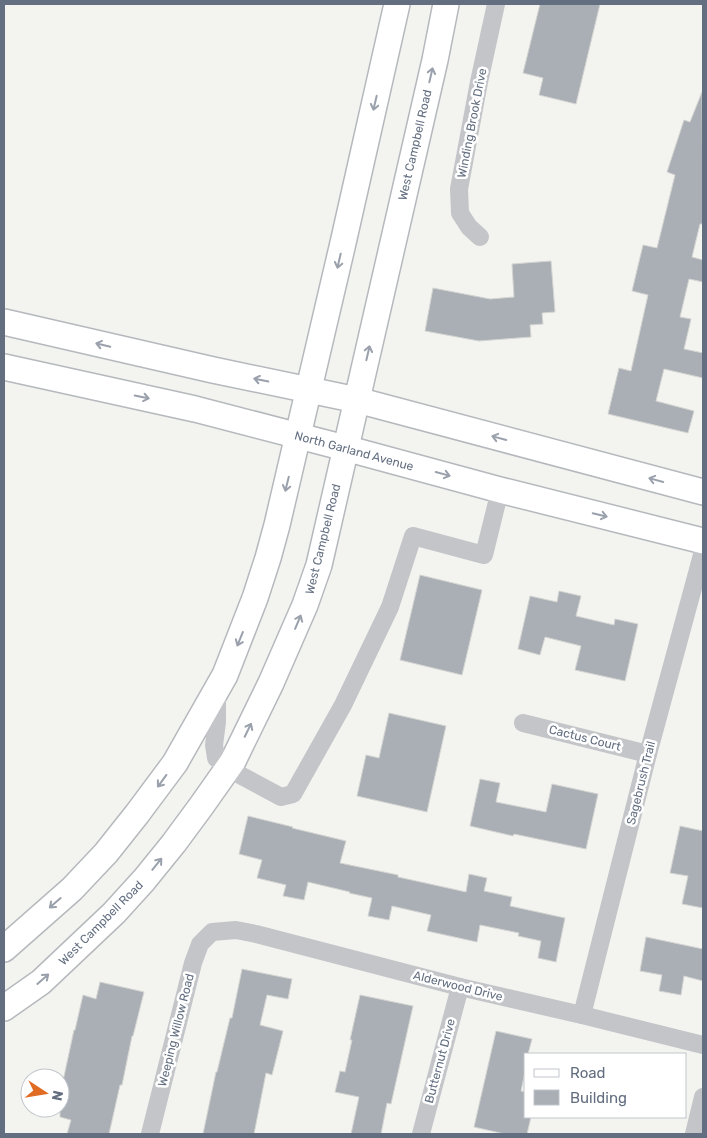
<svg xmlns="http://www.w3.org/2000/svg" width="707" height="1138" viewBox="0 0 707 1138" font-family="Rubik,sans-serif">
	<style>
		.building { fill: #a9afb5; stroke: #d4d5d2 }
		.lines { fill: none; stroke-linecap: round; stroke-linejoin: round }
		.secondary-casing { stroke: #b5b8bd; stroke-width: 28 }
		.street { stroke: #c3c5c9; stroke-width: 18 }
		.secondary { stroke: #fff; stroke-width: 25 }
		.oneway { stroke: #9aa1ac }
		.labels { text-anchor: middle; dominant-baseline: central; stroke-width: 5; stroke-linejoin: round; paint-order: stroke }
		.street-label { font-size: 12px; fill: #636f80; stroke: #fff }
	</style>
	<rect width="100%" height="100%" fill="#f3f4ef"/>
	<g class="building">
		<polygon points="540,4 600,4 576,104 539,95 543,78 523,73"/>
		<polygon points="702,92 703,224 700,224 692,257 703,260 703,282 689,279 680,317 691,319 684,349 703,353 703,378 664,369 656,401 694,411 688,433 608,414 619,368 631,371 648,295 632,291 643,245 657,248 675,175 667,172 684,120 690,122"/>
		<polygon points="551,261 555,312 542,313 543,324 530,325 531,337 479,341 425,331 433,288 490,299 514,297 512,264"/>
		<polygon points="420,575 482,590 462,675 400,660"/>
		<polygon points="559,591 581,596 576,616 614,625 615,619 638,624 625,681 575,670 581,646 545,637 540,655 518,649 530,596 557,602"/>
		<polygon points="389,713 446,726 427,812 357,796 366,755 379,758"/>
		<polygon points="480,779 500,783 496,802 546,812 552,784 598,794 586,849 514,834 513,836 470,826"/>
		<polygon points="248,816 293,827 292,828 346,841 340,863 398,875 398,877 466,892 469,874 487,878 484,891 512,897 510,906 565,918 556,962 538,958 541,941 518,936 519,933 480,925 477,942 427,931 431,915 392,906 389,920 368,916 372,898 349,893 350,892 308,882 304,900 283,896 286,885 257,878 262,860 239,854"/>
		<polygon points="680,826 703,831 703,908 682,904 688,876 670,873"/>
		<polygon points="646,937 703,949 703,981 684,976 681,995 659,991 662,975 640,971"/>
		<polygon points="242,969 292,979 288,999 267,995 260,1025 283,1031 272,1075 266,1073 254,1134 203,1134 216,1072 217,1072 230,1018 232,1018"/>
		<polygon points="100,982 144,992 133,1036 132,1036 122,1085 120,1085 109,1134 67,1134 71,1120 60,1117 60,1095 74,1030 75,1030 83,995 96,999"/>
		<polygon points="360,995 413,1006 391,1104 387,1103 381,1134 351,1134 359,1097 335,1092 340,1071 345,1072 352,1040 350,1040"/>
		<polygon points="496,1031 532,1039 528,1054 526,1054 526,1067 521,1091 526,1092 526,1117 531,1117 527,1134 505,1134 474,1127"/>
	</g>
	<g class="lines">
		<g class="secondary-casing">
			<g id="secondary">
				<polyline points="4,322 213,370 357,400 703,492"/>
				<polyline points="4,367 195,409 345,448 500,490 703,541"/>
				<polyline points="4,949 72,889 106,853 137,814 175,763 225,675 255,598 268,558 277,525 343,243 397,4"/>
				<polyline points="4,1008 41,982 114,913 144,880 174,843 202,805 233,761 271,683 305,605 319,565 435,60 446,4"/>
			</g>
		</g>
		<g class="street">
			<polyline points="480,237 469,227 460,213 459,189 479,82 496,4"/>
			<polyline points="217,692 217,722 214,745 216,758 227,768 281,797 293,794 343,705 390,607 413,536 484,555 500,490"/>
			<polyline points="523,723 648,754"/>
			<polyline points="582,1015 648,754 703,551"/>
			<polyline points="150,1134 193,963 200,944 212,932 236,930 256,934 460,987 582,1015 703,1045"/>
			<polyline points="421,1134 460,987"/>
			<polyline points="694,1134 703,1097"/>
		</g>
		<use href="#secondary" class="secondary"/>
	</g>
	<defs><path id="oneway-shaft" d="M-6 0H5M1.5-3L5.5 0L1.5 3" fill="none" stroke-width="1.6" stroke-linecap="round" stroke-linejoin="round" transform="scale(1.25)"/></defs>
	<g class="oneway">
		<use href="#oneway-shaft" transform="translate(431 75) rotate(-77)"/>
		<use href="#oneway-shaft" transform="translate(375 103) rotate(103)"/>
		<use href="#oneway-shaft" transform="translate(339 261) rotate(103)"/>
		<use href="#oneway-shaft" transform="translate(103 345) rotate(-167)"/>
		<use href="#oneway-shaft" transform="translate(368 353) rotate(-77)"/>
		<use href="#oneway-shaft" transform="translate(261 380) rotate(-168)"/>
		<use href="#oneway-shaft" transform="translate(142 397) rotate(12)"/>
		<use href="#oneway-shaft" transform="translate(499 438) rotate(-165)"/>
		<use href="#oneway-shaft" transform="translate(443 474) rotate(15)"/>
		<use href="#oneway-shaft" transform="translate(656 480) rotate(-165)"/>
		<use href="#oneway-shaft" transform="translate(287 484) rotate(104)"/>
		<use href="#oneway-shaft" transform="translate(600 515) rotate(14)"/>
		<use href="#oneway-shaft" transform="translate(298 622) rotate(-67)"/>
		<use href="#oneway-shaft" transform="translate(240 639) rotate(112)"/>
		<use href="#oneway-shaft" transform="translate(248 730) rotate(-64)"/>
		<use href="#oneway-shaft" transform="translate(162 781) rotate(126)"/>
		<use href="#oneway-shaft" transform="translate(157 864) rotate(-51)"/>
		<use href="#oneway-shaft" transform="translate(55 903) rotate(139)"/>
		<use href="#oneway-shaft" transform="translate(43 979) rotate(-41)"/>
	</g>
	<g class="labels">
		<g class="street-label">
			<text transform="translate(472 123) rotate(-79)">Winding Brook Drive</text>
			<text transform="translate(415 145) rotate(-77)">West Campbell Road</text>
			<text transform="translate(354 451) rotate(15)">North Garland Avenue</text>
			<text transform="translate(323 539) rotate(-76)">West Campbell Road</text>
			<text transform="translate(585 738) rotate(14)">Cactus Court</text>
			<text transform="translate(641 783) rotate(-76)">Sagebrush Trail</text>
			<text transform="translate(101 923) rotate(-45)">West Campbell Road</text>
			<text transform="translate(458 986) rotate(14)">Alderwood Drive</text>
			<text transform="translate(176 1030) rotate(-76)">Weeping Willow Road</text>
			<text transform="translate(440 1061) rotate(-75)">Butternut Drive</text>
		</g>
	</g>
	<rect width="707" height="1138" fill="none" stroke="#636f80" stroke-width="10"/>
	<rect x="524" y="1053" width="162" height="65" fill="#ffffff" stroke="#c1c5cc"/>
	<rect x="534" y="1069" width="25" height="8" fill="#ffffff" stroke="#c1c5cc"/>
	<text x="570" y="1078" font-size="15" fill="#636f80">Road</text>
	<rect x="534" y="1090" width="25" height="15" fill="#a9afb5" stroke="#c1c5cc"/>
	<text x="570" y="1103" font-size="15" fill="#636f80">Building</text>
	<g transform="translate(45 1093) rotate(102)"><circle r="24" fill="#ffffff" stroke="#c1c5cc"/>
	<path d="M0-4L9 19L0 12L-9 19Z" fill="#e06b23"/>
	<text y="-8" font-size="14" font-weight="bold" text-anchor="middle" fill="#636f80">N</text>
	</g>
</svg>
